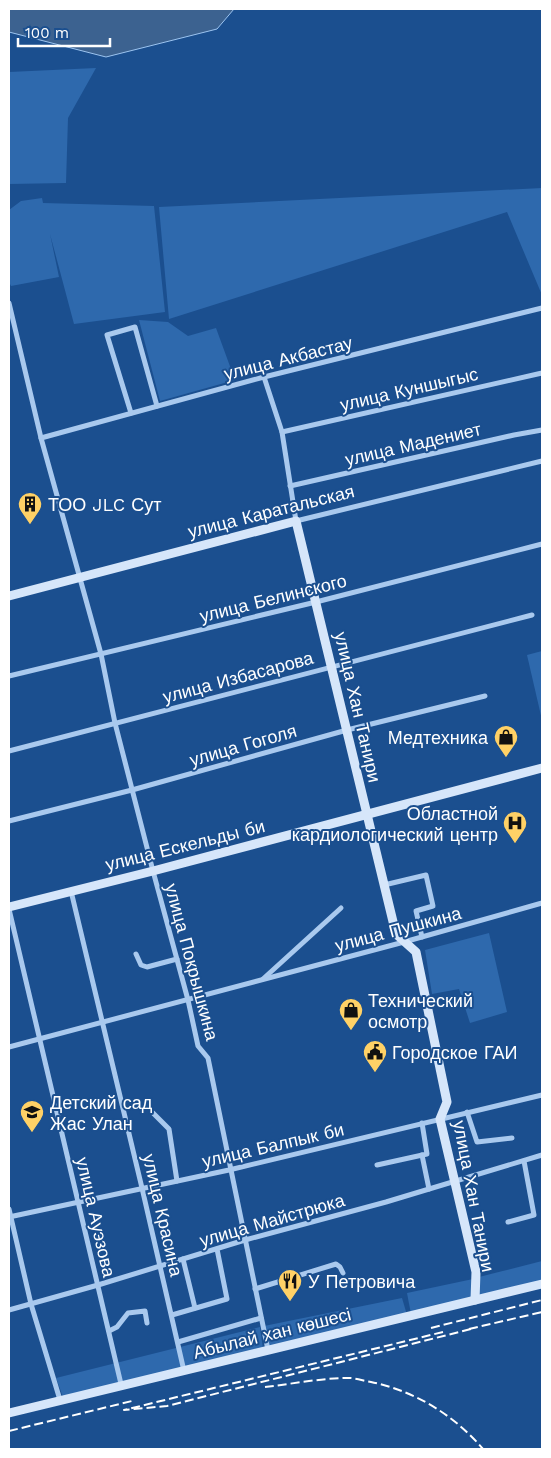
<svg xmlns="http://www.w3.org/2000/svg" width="551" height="1458" viewBox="0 0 551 1458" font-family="'Work Sans',sans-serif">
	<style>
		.green { fill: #2e69ad }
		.water { fill: #3c6290; stroke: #9cc4f0 }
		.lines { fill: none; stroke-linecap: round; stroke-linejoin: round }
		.street { stroke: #a9c9ee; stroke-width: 5 }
		.secondary { stroke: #d6e6fa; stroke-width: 9 }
		.rail { stroke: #fff; stroke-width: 2; stroke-dasharray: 9 4; stroke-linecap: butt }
		.labels { text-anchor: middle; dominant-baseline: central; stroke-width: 4; stroke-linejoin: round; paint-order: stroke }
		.street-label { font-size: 18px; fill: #fff; stroke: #1b4f8f }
		.poi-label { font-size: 18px; fill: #fff; stroke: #1b4f8f; text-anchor: start }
	</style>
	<rect width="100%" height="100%" fill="#1b4f8f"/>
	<g class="green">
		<polygon points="96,68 68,118 66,183 9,184 9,72"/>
		<polygon points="542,188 542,295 507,212 169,319 159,207"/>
		<polygon points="42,198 43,203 154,206 165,312 74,324 50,234 59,277 11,286 9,282 9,210 21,201"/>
		<polygon points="139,320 168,322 188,336 216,328 235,380 160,401"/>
		<polygon points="542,651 542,720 527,655"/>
		<polygon points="489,933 507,1012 470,1023 459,989 432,994 425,950"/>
		<polygon points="542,1261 542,1281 479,1296 479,1277"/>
		<polygon points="473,1279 472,1299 411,1314 407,1293"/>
		<polygon points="402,1298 407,1315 270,1349 264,1326"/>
		<polygon points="260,1327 263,1349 63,1397 56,1378"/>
	</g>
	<polygon class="water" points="9,9 234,9 217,29 106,57 9,32"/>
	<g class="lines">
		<g class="street">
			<polyline points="9,303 41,438 101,654 115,723 153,871 188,1000 198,1046 208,1058 268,1350"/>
			<polyline points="264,377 282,432 296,521 542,461"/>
			<polyline points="131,413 107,335 135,327 157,406"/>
			<polyline points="282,432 542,373"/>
			<polyline points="41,438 264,377 542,308"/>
			<polyline points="290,486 514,435 542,430"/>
			<polyline points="9,676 316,602 542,544"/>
			<polyline points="9,751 532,615"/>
			<polyline points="9,821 132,790 347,730 485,696"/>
			<polyline points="384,885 426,875 433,906 416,911 422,937"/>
			<polyline points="71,891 142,1188 184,1371"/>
			<polyline points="9,909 121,1384"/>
			<polyline points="136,954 141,965 147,967 177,959"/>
			<polyline points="263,979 341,908"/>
			<polyline points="9,1047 404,942 542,903"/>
			<polyline points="467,1112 477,1142 512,1138"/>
			<polyline points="153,1113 169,1129 177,1181"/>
			<polyline points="422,1155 429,1189"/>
			<polyline points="377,1165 427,1154 422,1123"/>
			<polyline points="9,1209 31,1304 60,1400"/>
			<polyline points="9,1217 229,1170 542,1095"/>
			<polyline points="508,1222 534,1215 524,1161"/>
			<polyline points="183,1259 195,1308"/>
			<polyline points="255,1289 336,1264 340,1267 343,1273"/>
			<polyline points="9,1310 98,1285 245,1240 386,1202 542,1155"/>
			<polyline points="172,1315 227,1299 217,1249"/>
			<polyline points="109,1331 117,1327 128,1313 145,1311 147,1323"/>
			<polyline points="178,1342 261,1318"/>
		</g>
		<g class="secondary">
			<polyline points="9,596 296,521 396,934 416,952 447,1102 440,1119 476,1272 475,1300"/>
			<polyline points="9,907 153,871 542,768"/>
			<polyline points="9,1413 542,1284"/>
		</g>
		<g class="rail">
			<polyline points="431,1328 542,1300"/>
			<polyline points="469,1329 542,1312"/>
			<polyline points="443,1332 124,1410 167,1406 475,1328"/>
			<path d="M265,1387C292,1384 321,1378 349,1378C356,1378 364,1381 371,1382C415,1391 454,1415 483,1449"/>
			<polyline points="9,1431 132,1401"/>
		</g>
	</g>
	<defs>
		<g id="building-pin" transform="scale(1.25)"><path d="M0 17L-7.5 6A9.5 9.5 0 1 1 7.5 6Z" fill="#ffd166" stroke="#1b4f8f"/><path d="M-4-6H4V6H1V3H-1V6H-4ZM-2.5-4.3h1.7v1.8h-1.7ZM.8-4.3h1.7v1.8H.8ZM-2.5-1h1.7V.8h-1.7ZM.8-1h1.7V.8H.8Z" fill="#111"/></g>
		<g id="shop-pin" transform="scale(1.25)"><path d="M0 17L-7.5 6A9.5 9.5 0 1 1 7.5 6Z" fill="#ffd166" stroke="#1b4f8f"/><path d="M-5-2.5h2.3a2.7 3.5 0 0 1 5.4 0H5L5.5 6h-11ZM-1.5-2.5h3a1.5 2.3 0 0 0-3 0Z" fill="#111"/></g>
		<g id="hospital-pin" transform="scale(1.25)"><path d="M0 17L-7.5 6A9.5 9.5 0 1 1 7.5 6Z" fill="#ffd166" stroke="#1b4f8f"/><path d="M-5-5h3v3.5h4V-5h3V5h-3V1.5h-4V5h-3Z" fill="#111"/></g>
		<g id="civic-pin" transform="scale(1.25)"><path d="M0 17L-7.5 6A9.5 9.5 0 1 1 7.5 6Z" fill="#ffd166" stroke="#1b4f8f"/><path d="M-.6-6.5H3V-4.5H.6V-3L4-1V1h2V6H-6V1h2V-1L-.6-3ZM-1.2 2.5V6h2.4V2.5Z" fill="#111"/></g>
		<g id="school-pin" transform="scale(1.25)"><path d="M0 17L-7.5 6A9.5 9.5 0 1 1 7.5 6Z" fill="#ffd166" stroke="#1b4f8f"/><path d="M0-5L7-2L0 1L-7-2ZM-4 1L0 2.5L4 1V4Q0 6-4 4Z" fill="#111"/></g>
		<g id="restaurant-pin" transform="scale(1.25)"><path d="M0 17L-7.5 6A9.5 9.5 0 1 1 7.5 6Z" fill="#ffd166" stroke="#1b4f8f"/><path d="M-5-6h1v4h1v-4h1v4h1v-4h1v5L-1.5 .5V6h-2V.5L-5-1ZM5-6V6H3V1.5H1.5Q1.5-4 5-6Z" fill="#111"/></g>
	</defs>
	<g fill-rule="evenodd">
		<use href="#building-pin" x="30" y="504"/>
		<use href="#shop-pin" x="506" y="737"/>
		<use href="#hospital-pin" x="515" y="823"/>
		<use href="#shop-pin" x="351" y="1010"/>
		<use href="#civic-pin" x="375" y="1052"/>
		<use href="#school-pin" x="32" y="1112"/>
		<use href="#restaurant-pin" x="290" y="1281"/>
	</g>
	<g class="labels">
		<g class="street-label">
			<text transform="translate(288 358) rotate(-14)">улица Акбастау</text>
			<text transform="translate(409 389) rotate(-13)">улица Куншыгыс</text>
			<text transform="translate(413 444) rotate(-13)">улица Мадениет</text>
			<text transform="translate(271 511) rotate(-14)">улица Каратальская</text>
			<text transform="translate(273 598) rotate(-14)">улица Белинского</text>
			<text transform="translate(238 677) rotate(-15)">улица Избасарова</text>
			<text transform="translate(358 707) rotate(77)">улица Хан Танири</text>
			<text transform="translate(243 745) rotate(-16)">улица Гоголя</text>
			<text transform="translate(185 845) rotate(-14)">улица Ескельды би</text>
			<text transform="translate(398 929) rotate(-15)">улица Пушкина</text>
			<text transform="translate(192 962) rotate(75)">улица Покрышкина</text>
			<text transform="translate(273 1145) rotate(-13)">улица Балпык би</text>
			<text transform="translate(474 1196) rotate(79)">улица Хан Танири</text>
			<text transform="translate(163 1215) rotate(77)">улица Красина</text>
			<text transform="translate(96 1217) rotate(77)">улица Ауэзова</text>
			<text transform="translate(272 1220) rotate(-16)">улица Майстрюка</text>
			<text transform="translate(272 1333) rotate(-14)">Абылай хан көшесі</text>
		</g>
		<g class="poi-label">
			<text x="48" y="504">ТОО JLC Сут</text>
			<text x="488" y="737" text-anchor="end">Медтехника</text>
			<text x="498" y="813" text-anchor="end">Областной<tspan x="498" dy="21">кардиологический центр</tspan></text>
			<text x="368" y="1000">Технический<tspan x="368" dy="21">осмотр</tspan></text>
			<text x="392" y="1052">Городское ГАИ</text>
			<text x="50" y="1102">Детский сад<tspan x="50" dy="21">Жас Улан</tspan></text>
			<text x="308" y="1281">У Петровича</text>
		</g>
	</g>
	<rect width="551" height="1458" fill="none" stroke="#ffffff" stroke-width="20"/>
	<path d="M18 38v8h92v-8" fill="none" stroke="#ffffff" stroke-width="2.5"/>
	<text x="25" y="38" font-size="15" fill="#ffffff" stroke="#1b4f8f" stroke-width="4" paint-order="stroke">100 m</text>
</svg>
